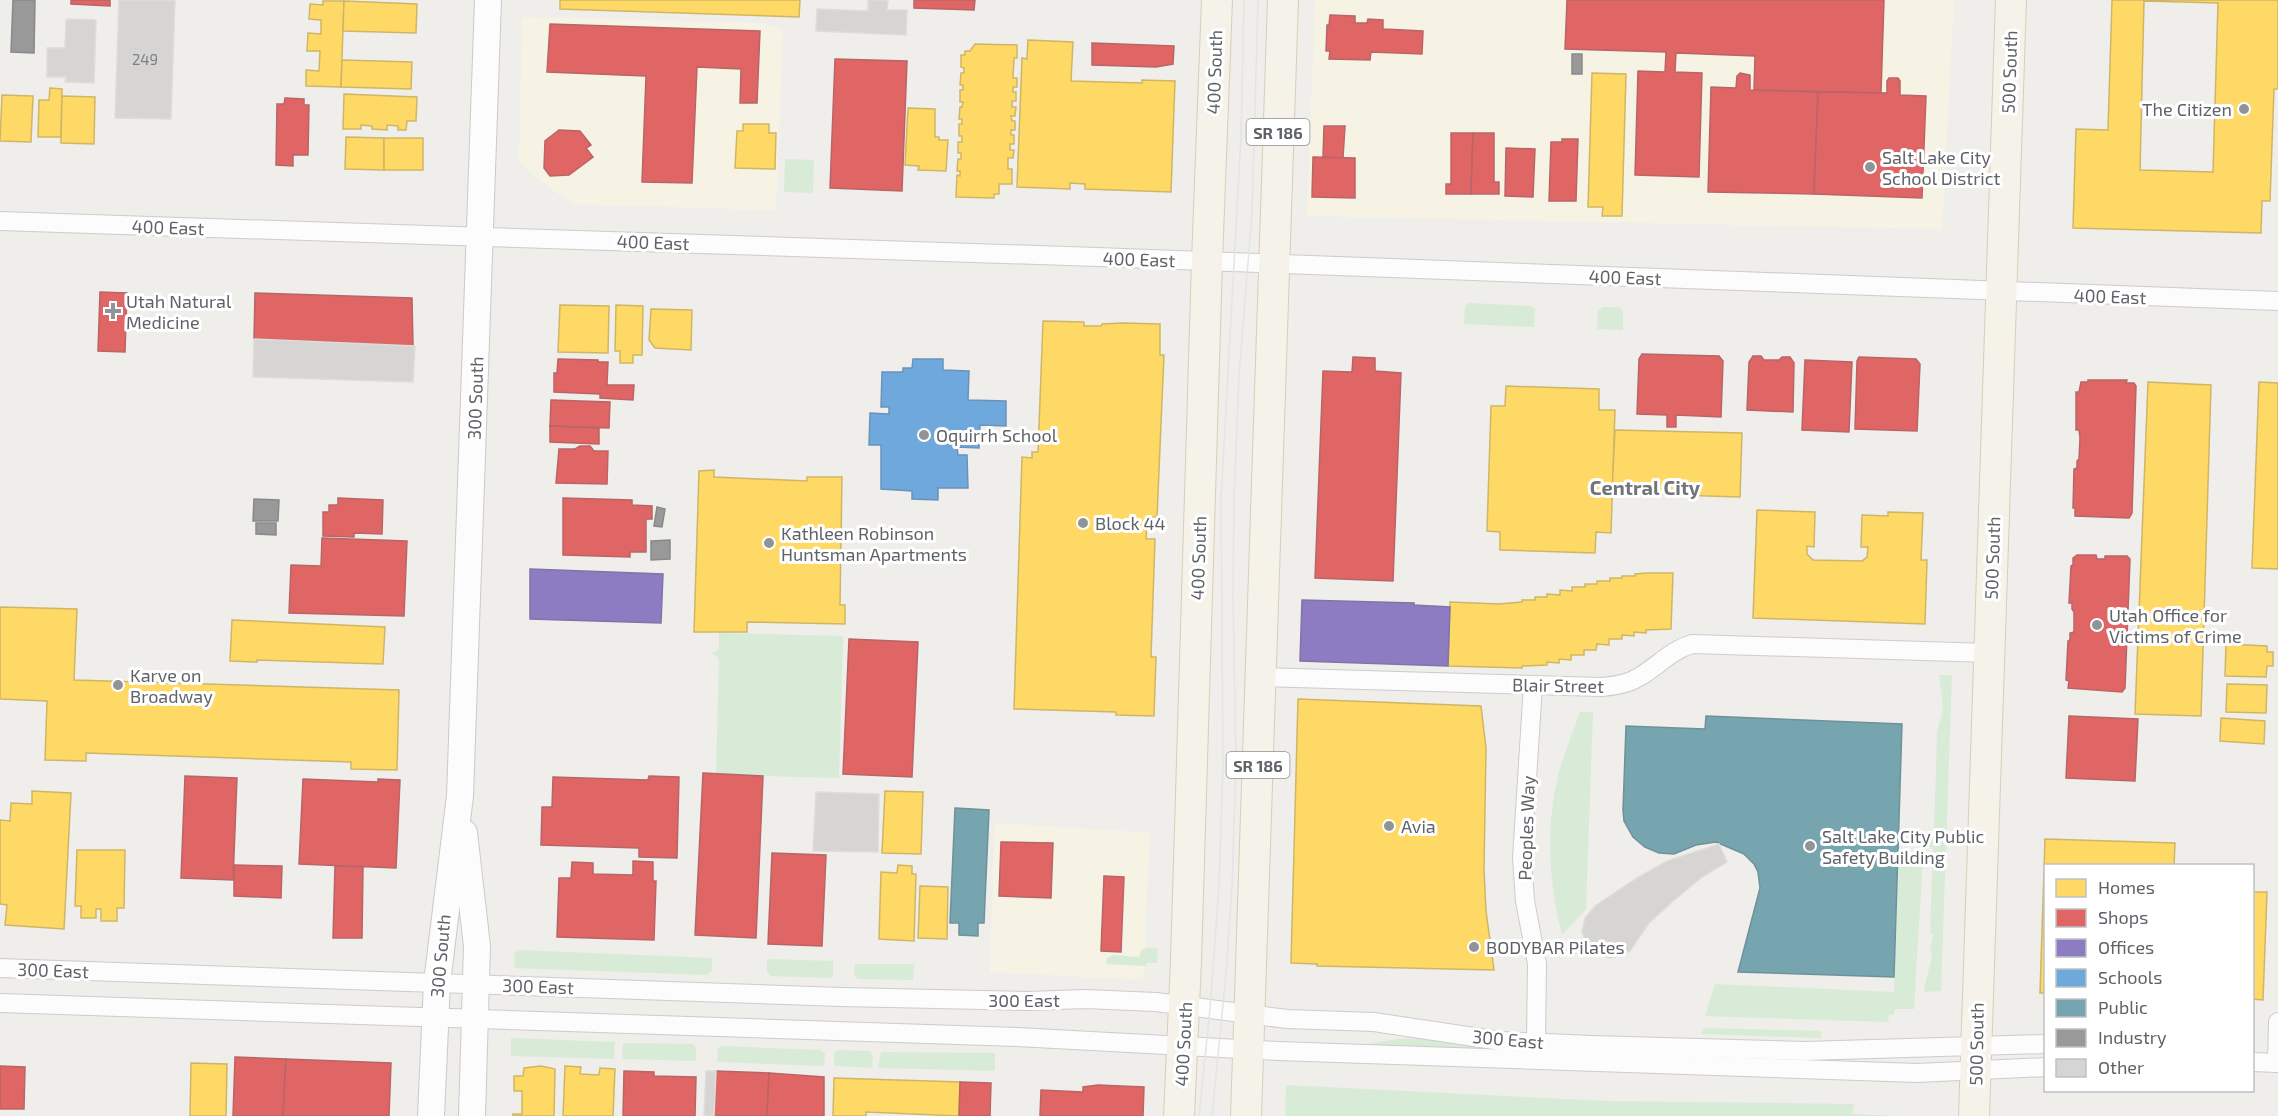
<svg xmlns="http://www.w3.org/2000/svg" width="2278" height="1116" viewBox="0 0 2278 1116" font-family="'Exo 2',sans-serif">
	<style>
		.commercial { fill: #f7f3e4 }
		.green { fill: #d8ebd6 }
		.homes { fill: #ffd966; stroke: #cfb667; stroke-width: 1.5; fill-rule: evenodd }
		.shops { fill: #e06666; stroke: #b96567; stroke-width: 1.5 }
		.offices { fill: #8e7cc3; stroke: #8074a8; stroke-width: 1.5 }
		.schools { fill: #6fa8dc; stroke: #6a93b9; stroke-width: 1.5 }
		.public { fill: #76a5af; stroke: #6f919a; stroke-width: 1.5 }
		.industry { fill: #999; stroke: #88898a; stroke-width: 1.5 }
		.building { fill: #d6d5d3; stroke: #deddd9; stroke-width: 1.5 }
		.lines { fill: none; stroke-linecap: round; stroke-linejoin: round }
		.street-casing { stroke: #cbcccc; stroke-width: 20 }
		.secondary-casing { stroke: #cacacb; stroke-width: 28 }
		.primary-casing { stroke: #d7ceb8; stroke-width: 32 }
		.street { stroke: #fdfcfc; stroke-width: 18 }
		.secondary { stroke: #fdfcfc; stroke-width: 26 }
		.primary { stroke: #f4f2e9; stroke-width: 30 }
		.tram { stroke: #e4e4e4; stroke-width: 1.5 }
		.poi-dot { fill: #919496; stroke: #fff; stroke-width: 2 }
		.labels { text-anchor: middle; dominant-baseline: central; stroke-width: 6; stroke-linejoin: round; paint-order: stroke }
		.number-label { font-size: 15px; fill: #7e8184 }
		.shield { fill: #fff; stroke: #8f9295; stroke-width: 1.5 }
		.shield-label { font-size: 16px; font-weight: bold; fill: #5f6368 }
		.street-label { font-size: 18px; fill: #5f6368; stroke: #fff }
		.poi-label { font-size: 18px; fill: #5f6368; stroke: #fff; text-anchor: start }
		.neighbourhood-label { font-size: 20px; font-weight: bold; fill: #70757a; stroke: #fff }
	</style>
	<rect width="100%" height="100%" fill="#efeeea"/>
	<g class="commercial">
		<polygon points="1315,0 1954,0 1942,229 1307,216"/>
		<polygon points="522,17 761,23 783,29 776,210 574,204 554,191 519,163"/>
		<polygon points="995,823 1150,833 1143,980 990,972"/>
	</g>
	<g class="green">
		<polygon points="785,159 814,160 813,193 784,192"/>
		<polygon points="1469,303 1532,306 1535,309 1534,327 1464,324 1465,306"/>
		<polygon points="1603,307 1619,307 1623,311 1623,330 1597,329 1598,311"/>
		<polygon points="719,633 843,636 839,778 716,775 719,658 712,653 719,650"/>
		<path d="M1939,675H1952L1941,991L1924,992C1925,978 1931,967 1932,953L1930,952L1933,934L1930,933L1933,847H1929V833L1934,832L1937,733L1943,708Z"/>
		<path d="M1580,712H1593L1586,909L1562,935C1548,881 1545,819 1561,765C1567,747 1574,729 1580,712Z"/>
		<polygon points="1899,857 1923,858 1914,1009 1895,1009 1894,1015 1889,1015 1888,1022 1705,1016 1715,984 1894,992"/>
		<polygon points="1146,948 1158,948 1157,963 1147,963 1146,966 1106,964 1107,958 1113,955 1139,957 1141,951"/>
		<polygon points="518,950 712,958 712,971 707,975 515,968 514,954"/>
		<polygon points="767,959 833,961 833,975 830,978 770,976 767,972"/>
		<polygon points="855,964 914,964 913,980 858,979 854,975"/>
		<polygon points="1703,1028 1821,1031 1821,1038 1701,1034"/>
		<polygon points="511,1038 615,1042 614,1059 511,1056"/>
		<polygon points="1425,1038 1559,1055 1360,1045 1398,1039"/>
		<polygon points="623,1043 693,1044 696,1048 696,1061 622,1059"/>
		<polygon points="721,1046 821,1050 825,1054 824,1066 717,1062 718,1048"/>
		<polygon points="837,1050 870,1051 873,1055 872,1068 834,1066 834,1054"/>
		<polygon points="881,1052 995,1053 995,1071 878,1068"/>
		<polygon points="1286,1085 1604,1101 1854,1104 1852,1114 1898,1116 1285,1116"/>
	</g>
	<g class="homes">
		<polygon points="560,0 800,0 799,17 560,9"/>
		<path d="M2112,0H2278V89H2274L2270,201H2262L2261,233L2073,228L2076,129L2108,130ZM2144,1L2218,3L2213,172L2140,170Z"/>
		<polygon points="323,1 344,1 341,87 306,86 306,70 319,71 320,51 307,51 308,33 321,34 321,20 309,19 310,4 323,5"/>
		<polygon points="344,1 417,4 416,33 343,31"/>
		<polygon points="1028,40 1073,42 1071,81 1142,83 1142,80 1175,81 1171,192 1085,189 1085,184 1070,183 1070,189 1017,187 1022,58 1027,59"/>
		<polygon points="975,44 1017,45 1017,58 1014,58 1013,78 1017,78 1017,87 1013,87 1013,92 1016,92 1016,101 1012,101 1012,107 1016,107 1015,116 1011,116 1012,121 1015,121 1015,130 1011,130 1011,135 1014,135 1014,144 1010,144 1010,150 1014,150 1013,158 1008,158 1008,169 1012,169 1012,184 999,184 999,194 994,194 994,198 956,197 957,175 960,176 960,171 957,171 958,159 961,159 961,153 958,153 958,142 962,142 962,136 959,136 959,124 962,124 962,119 959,119 960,107 962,107 963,102 960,102 960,90 963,90 963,85 960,85 961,73 964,73 964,68 961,67 961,55 965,55 965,51 970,51"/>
		<polygon points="342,60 412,62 411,89 341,87"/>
		<polygon points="1592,73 1626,74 1622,216 1602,216 1603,207 1588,207"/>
		<polygon points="50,88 62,89 61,137 38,137 39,100 49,100"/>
		<polygon points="344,94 417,97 416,121 407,121 406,130 398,130 398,126 387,125 387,130 372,129 372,126 361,125 361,129 343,129"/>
		<polygon points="2,95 33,96 31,142 0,141"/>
		<polygon points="62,96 95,97 94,144 61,143"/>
		<polygon points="908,108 935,109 935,137 939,137 939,140 948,140 946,171 918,170 919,166 905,165"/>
		<polygon points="743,124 769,124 769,133 776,133 775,169 735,168 737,131 743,131"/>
		<polygon points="346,137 384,138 384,170 345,169"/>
		<rect x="384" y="138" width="39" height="32"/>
		<polygon points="560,305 609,306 608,353 558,352"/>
		<polygon points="616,305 643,306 642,355 633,355 633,363 620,363 620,351 615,351"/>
		<polygon points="651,309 692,310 691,350 655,348 649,340"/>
		<polygon points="1043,321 1084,322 1084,326 1101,326 1102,324 1122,323 1160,324 1160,355 1164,355 1157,517 1147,517 1146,539 1155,539 1151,657 1156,657 1154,716 1116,715 1116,712 1014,709 1022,457 1032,458 1032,452 1038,452"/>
		<polygon points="2148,382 2211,385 2201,716 2135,714"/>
		<polygon points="2259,382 2278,383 2278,569 2252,568"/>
		<polygon points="1506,386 1599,389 1599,410 1615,410 1611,533 1596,532 1595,553 1500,550 1500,532 1487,531 1491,406 1505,406"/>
		<polygon points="1615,430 1742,433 1740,497 1612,493"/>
		<polygon points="714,470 714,477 807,481 807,477 842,477 840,605 845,605 845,624 747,622 747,632 694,632 699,471"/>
		<polygon points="1757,510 1815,512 1814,547 1807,546 1807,554 1813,560 1862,561 1867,557 1868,547 1861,547 1862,515 1888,516 1888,512 1923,513 1921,560 1927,560 1925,624 1753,618"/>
		<polygon points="1647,573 1673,573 1671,629 1646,630 1646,633 1634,632 1634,636 1622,635 1622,639 1609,639 1609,645 1597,644 1596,650 1584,650 1584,655 1571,655 1571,660 1559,659 1559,663 1547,662 1547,665 1522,666 1522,668 1448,666 1450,602 1499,604 1522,602 1522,600 1535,600 1535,597 1547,597 1547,594 1560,595 1560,590 1572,591 1572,587 1585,587 1585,584 1597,584 1597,581 1610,581 1610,578 1622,578 1622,576 1635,576 1635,574"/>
		<polygon points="0,607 77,609 74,680 399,690 397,770 351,769 351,762 86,753 86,761 45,760 47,701 0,699"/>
		<polygon points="232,620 385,627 383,664 257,660 257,662 230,661"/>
		<polygon points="2226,644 2267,646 2267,652 2273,652 2273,666 2267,666 2266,677 2225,676"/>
		<polygon points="2227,684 2267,685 2266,713 2226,712"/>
		<polygon points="1298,699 1481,706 1486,748 1484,869 1486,911 1494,970 1317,966 1317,964 1291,963"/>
		<polygon points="2221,718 2265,721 2264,744 2220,741"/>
		<polygon points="32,791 71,793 64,929 5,925 7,905 0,904 0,820 10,821 11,803 32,804"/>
		<polygon points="885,791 923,792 921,854 882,853"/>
		<polygon points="2045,839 2175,843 2174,866 2046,866 2046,993 2040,993"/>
		<polygon points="77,850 125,850 124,908 117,908 117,921 101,921 101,909 96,909 96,918 81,918 81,906 75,906"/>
		<polygon points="898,865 912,866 912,874 916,874 914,941 879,939 881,872 897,873"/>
		<polygon points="920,886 948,887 947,939 918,938"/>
		<polygon points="2252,892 2267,892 2263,1000 2252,999"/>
		<polygon points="191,1063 227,1064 226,1116 190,1116"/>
		<polygon points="541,1066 555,1069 554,1116 513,1116 513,1114 522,1114 522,1091 514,1091 514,1076 523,1076 524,1068"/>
		<polygon points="565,1066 581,1067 580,1074 599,1075 600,1068 615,1069 613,1116 563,1116"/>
		<polygon points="834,1078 960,1082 959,1116 866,1112 866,1116 833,1116"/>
	</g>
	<g class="shops">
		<polygon points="71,0 110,0 110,6 71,4"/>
		<polygon points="914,0 975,0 974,10 914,8"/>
		<polygon points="1567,0 1884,0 1881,93 1754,90 1755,56 1676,53 1675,72 1702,73 1699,177 1635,175 1638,71 1665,72 1666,52 1565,49"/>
		<polygon points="1330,15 1355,16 1355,23 1367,23 1368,19 1383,20 1383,29 1423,31 1422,54 1371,52 1370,60 1329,59 1330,51 1326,51 1327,25 1329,25"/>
		<polygon points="550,24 760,31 757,103 740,103 741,69 697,67 692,183 642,182 646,76 547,72"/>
		<polygon points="1092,43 1174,46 1173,64 1156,67 1092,65"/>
		<polygon points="835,59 907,61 902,191 830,188"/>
		<polygon points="1740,73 1750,75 1750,90 1818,92 1814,194 1708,192 1711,87 1736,88 1737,76"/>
		<polygon points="1889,78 1898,78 1900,81 1900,95 1926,96 1922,198 1814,194 1818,92 1887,93 1887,81"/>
		<polygon points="285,98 304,99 304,105 309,105 308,155 293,155 293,166 276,165 277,104 284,104"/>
		<polygon points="1324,126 1345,126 1343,158 1323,157"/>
		<polygon points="559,130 580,131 591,145 586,148 593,157 569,175 550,176 544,168 545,141"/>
		<polygon points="1451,133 1473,133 1471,194 1446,194 1446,184 1451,184"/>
		<polygon points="1473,133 1494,133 1494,182 1499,182 1499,194 1471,194"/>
		<polygon points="1562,139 1578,139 1576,201 1549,201 1551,142 1562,142"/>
		<polygon points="1506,148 1535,149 1533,197 1505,196"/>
		<polygon points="1313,157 1355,158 1355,198 1312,197"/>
		<polygon points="100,292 127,293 125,352 98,351"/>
		<polygon points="255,293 412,298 413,346 254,339"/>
		<polygon points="1642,354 1719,356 1723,361 1721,417 1676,415 1676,427 1667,427 1667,415 1637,414 1639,359"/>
		<polygon points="1753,356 1761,356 1764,360 1779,360 1782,357 1790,357 1794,363 1793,412 1747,410 1749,362"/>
		<polygon points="1353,357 1375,358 1375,371 1401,373 1393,581 1315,578 1323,371 1352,372"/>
		<polygon points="1859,357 1916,359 1920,364 1917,431 1855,429 1857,361"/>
		<polygon points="558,359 598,360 598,362 608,362 607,385 634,385 633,400 600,398 600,394 554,392 554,373 557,373"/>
		<polygon points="1805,360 1852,362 1849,432 1802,430"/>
		<polygon points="2088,380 2127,380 2126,383 2134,383 2136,386 2132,513 2129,518 2075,516 2075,508 2073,508 2074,469 2077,468 2077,461 2079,459 2080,438 2079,430 2076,430 2076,392 2079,392 2081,382 2088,382"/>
		<polygon points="551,400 610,402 609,428 550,426"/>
		<polygon points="550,426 599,428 599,444 550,442"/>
		<polygon points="580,446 590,446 594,451 608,451 607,484 556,483 559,449 575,449"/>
		<polygon points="338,498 383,500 382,534 354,533 354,537 323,536 323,512 329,512 329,505 338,505"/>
		<polygon points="563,498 632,500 632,505 652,506 652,519 646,519 646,552 630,552 630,557 563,555"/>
		<polygon points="322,538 407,541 404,616 289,613 291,565 321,566"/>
		<polygon points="2077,555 2096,555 2097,559 2105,559 2105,556 2127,556 2130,559 2125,688 2122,692 2068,688 2069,681 2066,680 2068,641 2070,640 2070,633 2074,632 2074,612 2072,609 2072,603 2069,603 2071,566 2073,565 2073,558"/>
		<polygon points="849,639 918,642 912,777 843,774"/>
		<polygon points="2069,716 2138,719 2135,781 2066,778"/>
		<polygon points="703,773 763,776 756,938 695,935"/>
		<polygon points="185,776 237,778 233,880 181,878"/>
		<polygon points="649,776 679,777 677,858 639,857 639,848 541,845 542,807 552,807 553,777 648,780"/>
		<polygon points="303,779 378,782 378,779 400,780 396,868 299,864"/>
		<polygon points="1001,842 1053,843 1051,898 999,896"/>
		<polygon points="772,853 826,855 822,946 768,944"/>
		<polygon points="633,861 653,862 653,881 656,881 654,940 557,937 559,878 571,878 572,862 593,863 593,874 633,875"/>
		<polygon points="234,865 282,866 281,898 234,896"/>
		<polygon points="335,866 363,867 362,938 333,938"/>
		<polygon points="1104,876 1124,877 1121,952 1101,951"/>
		<polygon points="235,1057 286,1059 283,1116 233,1116"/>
		<polygon points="286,1059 391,1063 389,1116 283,1116"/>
		<polygon points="0,1066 25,1067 24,1109 0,1109"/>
		<polygon points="624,1071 654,1072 654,1076 696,1077 695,1116 623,1116"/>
		<polygon points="716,1071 769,1073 767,1116 714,1116"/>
		<polygon points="769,1073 824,1077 824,1116 767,1116"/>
		<polygon points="960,1082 991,1083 990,1116 959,1116"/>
		<polygon points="1098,1085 1144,1087 1143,1116 1040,1116 1041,1090 1083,1092 1083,1087"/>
	</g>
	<g class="offices">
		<polygon points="530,569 663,574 661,623 530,619"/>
		<polygon points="1302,600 1414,603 1414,605 1450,607 1448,666 1300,661"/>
	</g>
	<polygon class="schools" points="913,359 943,359 943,370 969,371 968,400 1006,401 1006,426 980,425 979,448 957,447 958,455 967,455 968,488 938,488 938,500 912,499 912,491 881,489 881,445 869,445 870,413 889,414 889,407 881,407 882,372 903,372 903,368 912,368"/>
	<g class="public">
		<polygon points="1706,716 1902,724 1894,977 1738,972 1760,888 1758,872 1754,864 1744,854 1716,842 1696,845 1674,854 1659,853 1645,847 1633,837 1624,821 1623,810 1626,726 1705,729"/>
		<polygon points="955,808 989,810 984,923 978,923 978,936 959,935 959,923 950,923"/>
	</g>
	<g class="industry">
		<polygon points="13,0 35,0 34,53 11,52"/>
		<rect x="1572" y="54" width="10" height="20"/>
		<polygon points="254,499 279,500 278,521 253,521"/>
		<polygon points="657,507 665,509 662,527 654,526"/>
		<polygon points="256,523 276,523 276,535 256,534"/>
		<polygon points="670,540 670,559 651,560 651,541"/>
	</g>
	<g class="building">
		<polygon points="119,0 175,0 171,119 115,118"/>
		<polygon points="868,0 888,0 887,10 907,10 906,35 816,31 817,9 868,11"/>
		<polygon points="66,19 96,20 94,83 65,82 66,77 47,77 47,48 65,48"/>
		<polygon points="254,339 415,346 413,382 253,377"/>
		<polygon points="816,792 879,794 878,852 813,851"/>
		<polygon points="1719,844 1727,862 1702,877 1672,902 1649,923 1630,951 1620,956 1610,958 1594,954 1588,947 1582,932 1585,918 1595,906 1637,878 1667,861"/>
		<polygon points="706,1071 716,1071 714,1116 704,1116"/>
	</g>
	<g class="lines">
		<g class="street-casing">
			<g id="street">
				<polyline points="0,221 1097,257 2278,301"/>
				<path d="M1260,677L1602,687C1615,686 1628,684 1639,677C1657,667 1671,650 1692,644L1989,653"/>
				<polyline points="1533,685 1522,858 1525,901 1537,964 1536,1042"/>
				<polyline points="0,968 842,997 1028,1001 1085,999 1156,1002 1287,1019 1374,1022 1501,1041 1591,1045 1805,1051 2046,1044"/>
				<polyline points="0,1003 1017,1037 1278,1051 1917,1073 2046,1067"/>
				<polyline points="2252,1062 2278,1063"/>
				<polyline points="2277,1063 2278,1022"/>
			</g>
		</g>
		<g class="secondary-casing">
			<g id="secondary">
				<polyline points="464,833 477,946 472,1116"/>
				<polyline points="431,1116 437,983 460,796 488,0"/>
			</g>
		</g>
		<g class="primary-casing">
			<g id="primary">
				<polyline points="1179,1116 1186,961 1207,261 1217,0"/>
				<polyline points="1246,1116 1283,0"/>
				<polyline points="1974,1116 2011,0"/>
			</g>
		</g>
		<use href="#street" class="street"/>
		<use href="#secondary" class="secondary"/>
		<use href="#primary" class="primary"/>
		<g class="tram">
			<polyline points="1199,1116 1210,1009 1219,886 1223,765 1221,499 1241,137 1244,0"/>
			<polyline points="1212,1116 1226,974 1232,886 1236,765 1233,596 1234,499 1239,375 1252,213 1258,0"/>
		</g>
	</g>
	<g class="poi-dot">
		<circle cx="2244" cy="109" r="6"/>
		<circle cx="1870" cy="167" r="6"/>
		<path d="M110 302h6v6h6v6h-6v6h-6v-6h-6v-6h6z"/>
		<circle cx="924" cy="435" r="6"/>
		<circle cx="1083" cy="523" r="6"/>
		<circle cx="769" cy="543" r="6"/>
		<circle cx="2097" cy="625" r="6"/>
		<circle cx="118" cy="685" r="6"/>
		<circle cx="1389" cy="826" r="6"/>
		<circle cx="1810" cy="846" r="6"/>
		<circle cx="1474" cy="947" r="6"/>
	</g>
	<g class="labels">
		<g class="number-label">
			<text x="145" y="59">249</text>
		</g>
		<g class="shield">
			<rect x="1246.5" y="119" width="63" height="26" rx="4.5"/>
			<rect x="1226.5" y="752" width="63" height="26" rx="4.5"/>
		</g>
		<g class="shield-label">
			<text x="1278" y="132">SR 186</text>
			<text x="1258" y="765">SR 186</text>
		</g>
		<g class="street-label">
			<text transform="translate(1214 72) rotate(-88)">400 South</text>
			<text transform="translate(2009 72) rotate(-88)">500 South</text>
			<text transform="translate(168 227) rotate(2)">400 East</text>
			<text transform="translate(653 242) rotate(2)">400 East</text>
			<text transform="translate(1139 259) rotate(2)">400 East</text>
			<text transform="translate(1625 277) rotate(2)">400 East</text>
			<text transform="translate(2110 296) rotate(2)">400 East</text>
			<text transform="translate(475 398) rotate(-88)">300 South</text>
			<text transform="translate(1198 558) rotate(-88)">400 South</text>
			<text transform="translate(1992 558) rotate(-88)">500 South</text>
			<text transform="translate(1558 685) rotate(1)">Blair Street</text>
			<text transform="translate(1526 828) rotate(-88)">Peoples Way</text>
			<text transform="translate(440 956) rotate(-85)">300 South</text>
			<text transform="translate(53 970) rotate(2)">300 East</text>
			<text transform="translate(538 986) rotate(2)">300 East</text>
			<text x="1024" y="1000">300 East</text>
			<text transform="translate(1508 1039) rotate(5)">300 East</text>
			<text transform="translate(1183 1044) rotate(-87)">400 South</text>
			<text transform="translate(1976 1044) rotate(-89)">500 South</text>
		</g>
		<g class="poi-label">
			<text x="2232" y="109" text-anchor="end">The Citizen</text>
			<text x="1882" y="157">Salt Lake City<tspan x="1882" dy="21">School District</tspan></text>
			<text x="126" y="301">Utah Natural<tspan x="126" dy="21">Medicine</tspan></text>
			<text x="936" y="435">Oquirrh School</text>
			<text x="1095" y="523">Block 44</text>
			<text x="781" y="533">Kathleen Robinson<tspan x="781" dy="21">Huntsman Apartments</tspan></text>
			<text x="2109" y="615">Utah Office for<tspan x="2109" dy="21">Victims of Crime</tspan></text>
			<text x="130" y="675">Karve on<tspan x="130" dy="21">Broadway</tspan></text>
			<text x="1401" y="826">Avia</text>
			<text x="1822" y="836">Salt Lake City Public<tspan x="1822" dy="21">Safety Building</tspan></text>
			<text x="1486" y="947">BODYBAR Pilates</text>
		</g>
		<g class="neighbourhood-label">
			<text x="1645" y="487">Central City</text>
		</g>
	</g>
	<rect x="2044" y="864" width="210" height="228" fill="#ffffff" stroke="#bfc1c3" stroke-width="1.5"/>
	<rect x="2056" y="879" width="30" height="18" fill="#ffd966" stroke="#bfc1c3" stroke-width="1.5"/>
	<text x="2098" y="894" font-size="18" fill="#5f6368">Homes</text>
	<rect x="2056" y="909" width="30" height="18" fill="#e06666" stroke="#bfc1c3" stroke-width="1.5"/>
	<text x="2098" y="924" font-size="18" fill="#5f6368">Shops</text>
	<rect x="2056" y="939" width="30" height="18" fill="#8e7cc3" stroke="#bfc1c3" stroke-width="1.5"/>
	<text x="2098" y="954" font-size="18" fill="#5f6368">Offices</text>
	<rect x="2056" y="969" width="30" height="18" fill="#6fa8dc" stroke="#bfc1c3" stroke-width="1.5"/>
	<text x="2098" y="984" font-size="18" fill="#5f6368">Schools</text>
	<rect x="2056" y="999" width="30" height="18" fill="#76a5af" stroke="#bfc1c3" stroke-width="1.5"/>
	<text x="2098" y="1014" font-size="18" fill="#5f6368">Public</text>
	<rect x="2056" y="1029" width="30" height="18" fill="#999999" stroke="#bfc1c3" stroke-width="1.5"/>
	<text x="2098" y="1044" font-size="18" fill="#5f6368">Industry</text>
	<rect x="2056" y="1059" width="30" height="18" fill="#d6d5d3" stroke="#bfc1c3" stroke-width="1.5"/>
	<text x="2098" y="1074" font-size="18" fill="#5f6368">Other</text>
</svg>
